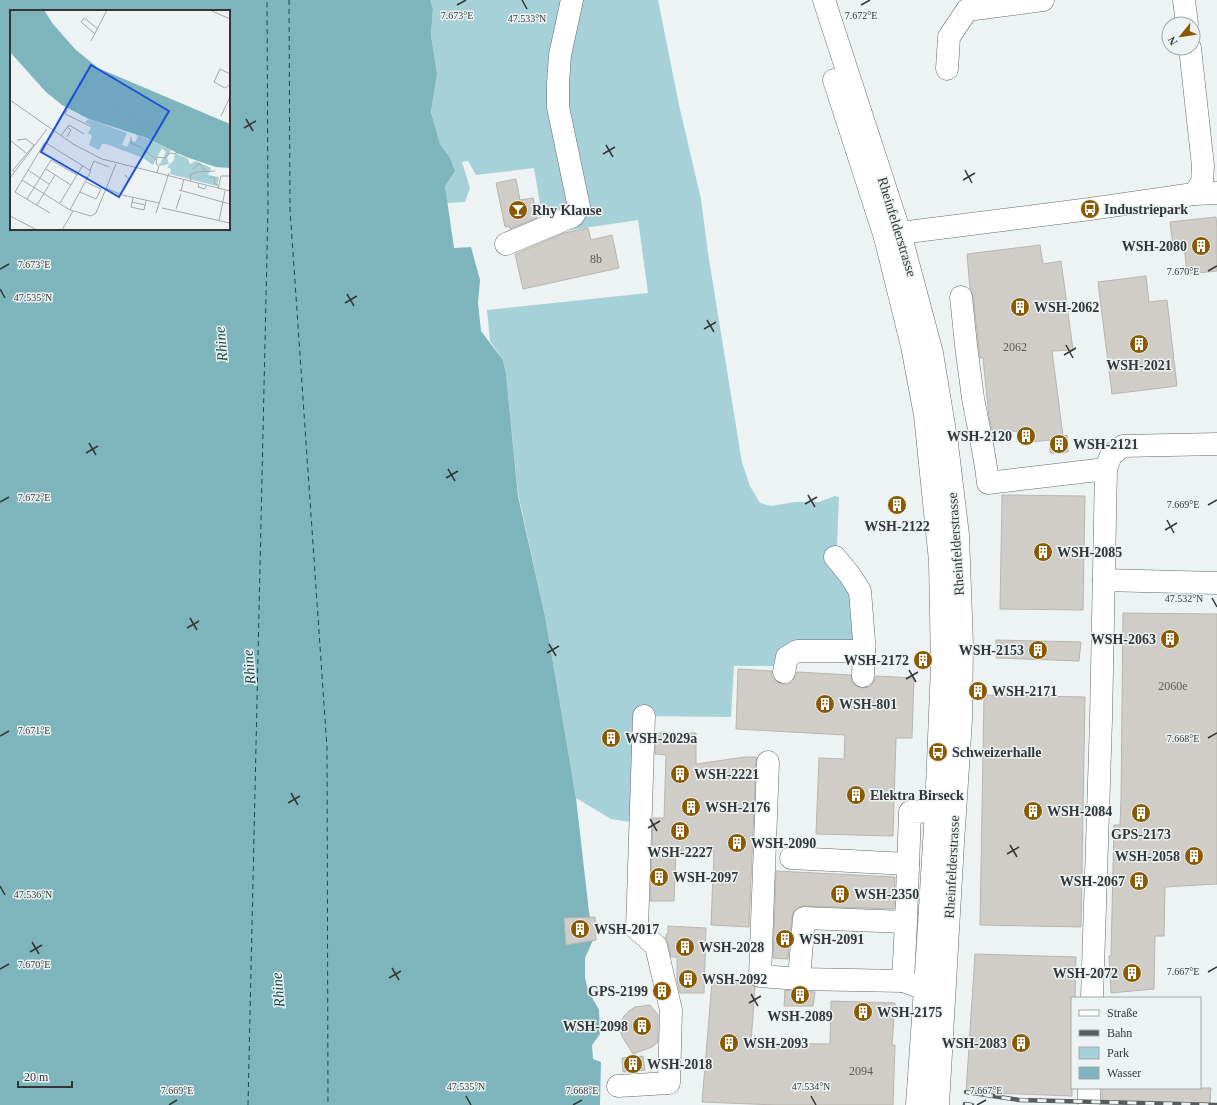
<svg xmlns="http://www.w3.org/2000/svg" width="1217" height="1105" viewBox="0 0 1217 1105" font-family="'Times New Roman',serif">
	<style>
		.green { fill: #a7d1d8 }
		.water { fill: #7eb5bd; fill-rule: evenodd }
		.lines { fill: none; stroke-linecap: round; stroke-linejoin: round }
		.ferry { stroke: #15474e; stroke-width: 1; stroke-dasharray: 5 4; stroke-linecap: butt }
		.building { fill: #d0ccc8; stroke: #b8b5b1 }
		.minor-casing { stroke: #64696a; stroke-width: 23 }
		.major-casing { stroke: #64696a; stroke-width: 23 }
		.minor { stroke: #fff; stroke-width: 22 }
		.major { stroke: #fff; stroke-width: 22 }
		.rail-casing { stroke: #595c5d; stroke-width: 4.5 }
		.rail { stroke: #edf3f3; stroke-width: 3; stroke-dasharray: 9; stroke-linecap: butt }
		.ticks { fill: none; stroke: #333536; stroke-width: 1.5 }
		.labels { text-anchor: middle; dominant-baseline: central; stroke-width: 3; stroke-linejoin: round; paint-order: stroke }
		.number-label { font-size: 12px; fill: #5a5b5a }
		.poi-label { font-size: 14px; font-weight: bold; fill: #333536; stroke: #edf3f3; text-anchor: start }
		.street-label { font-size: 14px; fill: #333536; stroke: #edf3f3 }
		.water-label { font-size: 15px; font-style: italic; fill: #15474e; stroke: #edf3f3 }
		.inset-river { fill: none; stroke: #7eb5bd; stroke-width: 2 }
		.inset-road { fill: none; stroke: #a3a7a7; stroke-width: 1 }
		.view { fill: #1d4ed8; fill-opacity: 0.15; stroke: #1d4ed8; stroke-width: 2 }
		.inset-edge { fill: none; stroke: #333536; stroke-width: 2 }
		.ticks-label { font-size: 10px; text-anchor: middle; fill: #333536; stroke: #edf3f3; stroke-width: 3; stroke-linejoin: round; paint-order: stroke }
	</style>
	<rect width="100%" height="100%" fill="#edf3f3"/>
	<polygon class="green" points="430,0 658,0 679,105 701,199 708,253 742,463 750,486 760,503 771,506 795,502 819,502 835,496 839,497 837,545 828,555 852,587 854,635 851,645 779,666 734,666 731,717 633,716 631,822 611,819 576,798 545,616 518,493 506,374 503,360 490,341 487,310 648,293 638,220 545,234 534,168 476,175 468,161 462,162 470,188 465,202 447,203 445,186 449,156 440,144 431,112 437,74 431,35 433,10"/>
	<path class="water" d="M0,0H430L433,9L431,35L437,74L431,112L440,144L449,156L455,171L445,186L454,248L471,247L480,280L478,303L481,331L503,360L506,374L518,496L545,616L576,798L589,912L594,938L585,958V978L588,990L599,1010L600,1034L592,1045L593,1059L601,1062L600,1105H0ZM11,11H229V229H11Z"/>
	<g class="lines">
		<g class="ferry">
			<polyline points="289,0 290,209 327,748 328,1105"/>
			<polyline points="248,1105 268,208 267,0"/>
		</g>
	</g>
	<g class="building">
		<polygon points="516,179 520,200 533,198 537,218 510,229 509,226 505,227 496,183"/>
		<polygon points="1216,217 1217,227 1217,271 1187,274 1184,245 1173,246 1170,222"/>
		<polygon points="588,228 591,240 612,235 619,268 523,289 515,254 564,233"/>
		<polygon points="1040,245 1043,264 1061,261 1073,350 1052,351 1063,436 1067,435 1068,452 1050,453 1050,440 1020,443 1019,431 993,434 989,417 983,358 980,358 973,296 970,289 967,254"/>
		<polygon points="1146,276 1149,302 1167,300 1177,386 1112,394 1098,282"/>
		<polygon points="1002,495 1085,496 1083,610 1000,609"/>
		<polygon points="1123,613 1217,614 1217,884 1165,887 1164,936 1155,936 1154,989 1111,993 1109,956 1111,956 1114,825 1120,825 1121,799"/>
		<polygon points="996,640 1081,642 1079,661 996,658"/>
		<polygon points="738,669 772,671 772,676 775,681 782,684 788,684 793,681 797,672 851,675 852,682 856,686 862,688 869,687 874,682 876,676 914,678 912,738 896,738 893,836 816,834 819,758 844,759 845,735 736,729"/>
		<polygon points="984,695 1085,697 1081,927 980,925"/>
		<polygon points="656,733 696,733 696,764 745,757 757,757 756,762 749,927 711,925 714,851 676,850 674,901 650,901 653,818 664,818 666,755 655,754"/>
		<polygon points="776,871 895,877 894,909 804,906 799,907 794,911 792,917 788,959 773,958"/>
		<polygon points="595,917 596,940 566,945 564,918"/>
		<polygon points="668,926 706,928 704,993 680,993 677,980 677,957 671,957 668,943 665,937 666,938 666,934 668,934"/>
		<polygon points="975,954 1076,957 1075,998 1072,998 1072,1096 966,1092"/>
		<polygon points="712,982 750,983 755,987 751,1043 830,1044 831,1001 895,1003 892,1045 895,1045 893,1105 776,1105 702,1102"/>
		<polygon points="785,990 815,992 813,1006 784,1006"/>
		<polygon points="650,1005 658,1015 658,1042 652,1047 633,1054 622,1036 620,1029 621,1022 624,1016 629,1011 635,1007"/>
		<polygon points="643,1056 645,1070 623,1072 622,1058"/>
		<polygon points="1102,1088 1211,1088 1210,1103 1102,1101"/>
	</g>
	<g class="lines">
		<g class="minor-casing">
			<g id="minor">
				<polyline points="1184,0 1187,24"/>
				<polyline points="1190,48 1203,166 1202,183 1194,194"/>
				<polyline points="947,69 949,37 967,10 1043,0"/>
				<polyline points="885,237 900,233 1090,209 1194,194 1217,193"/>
				<polyline points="506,244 573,216 579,207 558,107 558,83 560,55 572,0"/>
				<path d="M961,297C964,330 968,364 973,398C978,426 985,454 988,483L1106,469"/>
				<polyline points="835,557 849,574 860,591 864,641 863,676"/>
				<polyline points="1104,580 1217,583"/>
				<polyline points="784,672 787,657 797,651 864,651"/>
				<polyline points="768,762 760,976 799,979 903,981 925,989"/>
				<polyline points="791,858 908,864"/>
				<polyline points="799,979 804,918 906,922"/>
				<polyline points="903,981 906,922 910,812 954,811"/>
				<polyline points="1092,998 1101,720 1106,469 1111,455 1123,446 1217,444"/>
				<polyline points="618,1086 669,1083 671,1010 656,946 637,929 644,716"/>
				<polyline points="1089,1102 1089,1088"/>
			</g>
		</g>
		<g class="major-casing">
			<g id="major">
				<polyline points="824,0 900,233 932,353 947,444 958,535 962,645 961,720 953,843 938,1105"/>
				<polyline points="834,80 885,237 912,346 925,415 940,561 942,666 936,811 925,989 917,1105"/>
			</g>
		</g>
		<use href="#minor" class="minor"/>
		<use href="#major" class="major"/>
		<g class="rail-casing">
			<g id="rail">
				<polyline points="966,1092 1019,1100 1217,1105"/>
				<polyline points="965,1104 972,1105"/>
			</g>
		</g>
		<use href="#rail" class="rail"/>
	</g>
	<path class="ticks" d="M522,0L527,9M457,5L466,0M861,5L870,0M246,119L253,131M244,128L256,121M606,145L613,157M603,154L615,147M965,170L972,183M963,180L975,173M0,269L9,264M1208,271L1217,266M0,289L5,298M347,294L354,306M345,303L357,296M707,320L714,332M704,329L716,322M1066,345L1073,358M1064,355L1076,348M89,443L96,455M86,453L98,446M448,469L455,481M446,478L458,471M808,495L815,507M0,502L9,497M805,504L817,497M1208,505L1217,500M1167,520L1174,533M1165,530L1177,523M1212,598L1217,607M190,618L197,630M187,628L199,621M549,644L556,656M547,653L559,646M909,670L916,682M906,679L918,672M0,736L9,731M1208,738L1217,733M291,793L298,805M288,803L300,796M650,819L657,831M648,828L660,821M1010,845L1017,857M1007,854L1019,847M0,886L5,895M32,942L39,954M30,952L42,945M392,968L399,980M0,969L9,964M1208,972L1217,967M389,978L401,971M751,994L758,1006M749,1003L761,996M466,1096L471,1105M811,1096L816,1105M169,1105L177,1100M573,1105L582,1100M977,1105L986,1100"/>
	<defs>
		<g id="bus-disc" transform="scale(1)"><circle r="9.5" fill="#895a00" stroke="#edf3f3"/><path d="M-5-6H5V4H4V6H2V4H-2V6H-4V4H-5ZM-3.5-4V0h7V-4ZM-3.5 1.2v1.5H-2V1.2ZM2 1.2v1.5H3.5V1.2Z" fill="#fff"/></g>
		<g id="bar-disc" transform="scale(1)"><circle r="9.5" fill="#895a00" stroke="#edf3f3"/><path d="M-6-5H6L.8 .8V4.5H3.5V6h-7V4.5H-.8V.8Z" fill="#fff"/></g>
		<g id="building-disc" transform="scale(1)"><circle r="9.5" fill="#895a00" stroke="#edf3f3"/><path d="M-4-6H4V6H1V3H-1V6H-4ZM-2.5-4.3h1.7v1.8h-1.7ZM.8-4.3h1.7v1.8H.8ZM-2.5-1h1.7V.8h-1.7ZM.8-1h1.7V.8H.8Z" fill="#fff"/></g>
	</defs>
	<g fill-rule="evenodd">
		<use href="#bus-disc" x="1090" y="209"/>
		<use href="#bar-disc" x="518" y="210"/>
		<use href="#building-disc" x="1201" y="246"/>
		<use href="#building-disc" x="1020" y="307"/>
		<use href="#building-disc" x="1139" y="344"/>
		<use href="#building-disc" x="1026" y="436"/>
		<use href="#building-disc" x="1059" y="444"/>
		<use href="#building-disc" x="897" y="505"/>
		<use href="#building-disc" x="1043" y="552"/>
		<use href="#building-disc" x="1170" y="639"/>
		<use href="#building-disc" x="1038" y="650"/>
		<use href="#building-disc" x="923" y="660"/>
		<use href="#building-disc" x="978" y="691"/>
		<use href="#building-disc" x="825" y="704"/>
		<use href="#building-disc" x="611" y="738"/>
		<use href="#bus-disc" x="938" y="752"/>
		<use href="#building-disc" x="680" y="774"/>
		<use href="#building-disc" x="856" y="795"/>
		<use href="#building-disc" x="691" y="807"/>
		<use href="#building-disc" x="1033" y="811"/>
		<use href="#building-disc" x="1141" y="813"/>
		<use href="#building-disc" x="680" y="831"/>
		<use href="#building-disc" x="737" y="843"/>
		<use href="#building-disc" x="1194" y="856"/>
		<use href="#building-disc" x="659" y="877"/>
		<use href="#building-disc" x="1139" y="881"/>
		<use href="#building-disc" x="840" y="894"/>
		<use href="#building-disc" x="580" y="929"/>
		<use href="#building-disc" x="785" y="939"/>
		<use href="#building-disc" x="685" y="947"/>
		<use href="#building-disc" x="1132" y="973"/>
		<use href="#building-disc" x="688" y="979"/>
		<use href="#building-disc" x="662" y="991"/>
		<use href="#building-disc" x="800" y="995"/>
		<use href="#building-disc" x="863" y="1012"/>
		<use href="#building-disc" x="642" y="1026"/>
		<use href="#building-disc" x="729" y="1043"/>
		<use href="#building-disc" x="1021" y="1043"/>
		<use href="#building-disc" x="633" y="1064"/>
	</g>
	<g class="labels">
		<g class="number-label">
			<text x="596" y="259">8b</text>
			<text x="1015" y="347">2062</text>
			<text x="1173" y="686">2060e</text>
			<text x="861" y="1071">2094</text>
		</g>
		<g class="poi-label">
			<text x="1104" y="209">Industriepark</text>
			<text x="532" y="210">Rhy Klause</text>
			<text x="1187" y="246" text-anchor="end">WSH-2080</text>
			<text x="1034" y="307">WSH-2062</text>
			<text x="1139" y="365" text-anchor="middle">WSH-2021</text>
			<text x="1012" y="436" text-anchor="end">WSH-2120</text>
			<text x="1073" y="444">WSH-2121</text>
			<text x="897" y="526" text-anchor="middle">WSH-2122</text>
			<text x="1057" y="552">WSH-2085</text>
			<text x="1156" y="639" text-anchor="end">WSH-2063</text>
			<text x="1024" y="650" text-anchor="end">WSH-2153</text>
			<text x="909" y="660" text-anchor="end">WSH-2172</text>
			<text x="992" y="691">WSH-2171</text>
			<text x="839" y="704">WSH-801</text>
			<text x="625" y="738">WSH-2029a</text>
			<text x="952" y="752">Schweizerhalle</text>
			<text x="694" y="774">WSH-2221</text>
			<text x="870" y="795">Elektra Birseck</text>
			<text x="705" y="807">WSH-2176</text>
			<text x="1047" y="811">WSH-2084</text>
			<text x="1141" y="834" text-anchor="middle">GPS-2173</text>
			<text x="751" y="843">WSH-2090</text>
			<text x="680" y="852" text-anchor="middle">WSH-2227</text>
			<text x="1180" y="856" text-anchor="end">WSH-2058</text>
			<text x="673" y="877">WSH-2097</text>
			<text x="1125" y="881" text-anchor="end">WSH-2067</text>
			<text x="854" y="894">WSH-2350</text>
			<text x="594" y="929">WSH-2017</text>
			<text x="799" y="939">WSH-2091</text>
			<text x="699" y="947">WSH-2028</text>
			<text x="1118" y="973" text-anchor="end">WSH-2072</text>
			<text x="702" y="979">WSH-2092</text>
			<text x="648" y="991" text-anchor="end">GPS-2199</text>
			<text x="877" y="1012">WSH-2175</text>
			<text x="800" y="1016" text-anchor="middle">WSH-2089</text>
			<text x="628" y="1026" text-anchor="end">WSH-2098</text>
			<text x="743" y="1043">WSH-2093</text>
			<text x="1007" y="1043" text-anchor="end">WSH-2083</text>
			<text x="647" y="1064">WSH-2018</text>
		</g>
		<g class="street-label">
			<text transform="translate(897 227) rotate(73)">Rheinfelderstrasse</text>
			<text transform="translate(956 544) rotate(-94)">Rheinfelderstrasse</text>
			<text transform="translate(952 867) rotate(-87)">Rheinfelderstrasse</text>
		</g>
		<g class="water-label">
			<text transform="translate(221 344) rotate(-95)">Rhine</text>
			<text transform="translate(249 667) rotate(-95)">Rhine</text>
			<text transform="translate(278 990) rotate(-95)">Rhine</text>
		</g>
	</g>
	<g transform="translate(10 10)">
		<rect width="220" height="220" fill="#edf3f3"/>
		<path d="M79,109L117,123L112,135L117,137L120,130L125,132L128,127L126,124L161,140L157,148L159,154L150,156L148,153L150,154L156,142L152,138L143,155L133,148L96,134H92L89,140L79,135L82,126L78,123L82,116L75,112ZM165,143L178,149L180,154L186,151L201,158L198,165L209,167L207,176L160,164L161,159L157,157L164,150Z" fill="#a7d1d8"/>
		<path d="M0,0H34L43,14L65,39L88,58L220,114V158L206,157L176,147L134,127L79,109L52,95L36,82L0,42Z" fill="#7eb5bd"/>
		<path class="inset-river" d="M9,0L62,68L154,123L161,129L166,139M0,1L12,21L54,71L153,125L160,130L167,143M170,142L185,138L220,142M168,143L184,136L220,139"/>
		<path class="inset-road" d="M200,0L220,9M85,24L71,12L74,8L88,19M81,31L97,0M220,64L210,59L204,72L215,78L220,74M0,90L63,134L92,149L220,181M57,100L55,104L82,117M211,106L220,87M51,126L59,115L74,124M57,127L61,120L57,117M121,127V133L130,137L146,149M0,130L16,143M7,130L16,129L24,135M35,132L5,182L40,203M36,133L81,161L60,200M36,159L61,175M18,160L39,174M80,160L84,151L99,157M183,160L189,153L196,162M4,162L3,160L24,135M147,162L149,157L146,153L147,147L155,148L160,143L167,144M200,167L205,168L204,173L209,176M0,168L37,119M12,170L60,200L81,206L86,203L106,154M181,171L180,165L187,162L205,161M189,173L188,177L195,179L196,176M96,178L112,185L149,193M208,179L211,166H220M169,180L220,194M171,181L174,169M70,182L86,189L91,179L76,172M110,185L119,169L115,165M123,188L121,197L134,200L136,191M17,189L41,150L67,165M122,192L135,195M50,193L73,155M27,195L45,165M152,198L220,213M166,199L171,184M146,203L159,163M0,206L27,220M209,211L215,181M52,220L63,201"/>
		<path class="view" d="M81,55L159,101L109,187L31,142Z"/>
		<rect width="220" height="220" class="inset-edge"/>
	</g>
	<g class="ticks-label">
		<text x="457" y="19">7.673°E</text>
		<text x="861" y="19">7.672°E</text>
		<text x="527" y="22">47.533°N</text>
		<text x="34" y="268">7.673°E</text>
		<text x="1183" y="275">7.670°E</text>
		<text x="33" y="301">47.535°N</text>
		<text x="34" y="501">7.672°E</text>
		<text x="1183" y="508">7.669°E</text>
		<text x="1184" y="602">47.532°N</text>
		<text x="34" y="734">7.671°E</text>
		<text x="1183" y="742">7.668°E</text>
		<text x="33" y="898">47.536°N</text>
		<text x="34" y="968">7.670°E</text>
		<text x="1183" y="975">7.667°E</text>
		<text x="466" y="1090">47.535°N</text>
		<text x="811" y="1090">47.534°N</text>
		<text x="177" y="1094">7.669°E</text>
		<text x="582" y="1094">7.668°E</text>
		<text x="986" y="1094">7.667°E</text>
	</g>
	<rect x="1071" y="997" width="130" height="92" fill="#edf3f3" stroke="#a3a7a7"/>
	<rect x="1079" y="1010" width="20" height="6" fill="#ffffff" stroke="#a3a7a7"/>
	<text x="1107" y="1017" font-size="12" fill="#333536">Straße</text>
	<rect x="1079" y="1030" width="20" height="6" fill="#595c5d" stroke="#a3a7a7"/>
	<text x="1107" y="1037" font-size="12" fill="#333536">Bahn</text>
	<rect x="1079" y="1047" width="20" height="12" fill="#a7d1d8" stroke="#a3a7a7"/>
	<text x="1107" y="1057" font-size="12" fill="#333536">Park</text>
	<rect x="1079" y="1067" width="20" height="12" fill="#7eb5bd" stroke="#a3a7a7"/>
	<text x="1107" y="1077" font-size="12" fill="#333536">Wasser</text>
	<g transform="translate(1181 36) rotate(240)"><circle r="19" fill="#edf3f3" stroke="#a3a7a7"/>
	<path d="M0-3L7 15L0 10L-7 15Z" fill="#895a00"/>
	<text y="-6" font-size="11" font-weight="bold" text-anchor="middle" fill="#333536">N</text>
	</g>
	<path d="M18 1081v6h54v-6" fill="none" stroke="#333536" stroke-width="2"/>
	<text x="24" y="1081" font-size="12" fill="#333536" stroke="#edf3f3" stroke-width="3" paint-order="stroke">20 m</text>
</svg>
